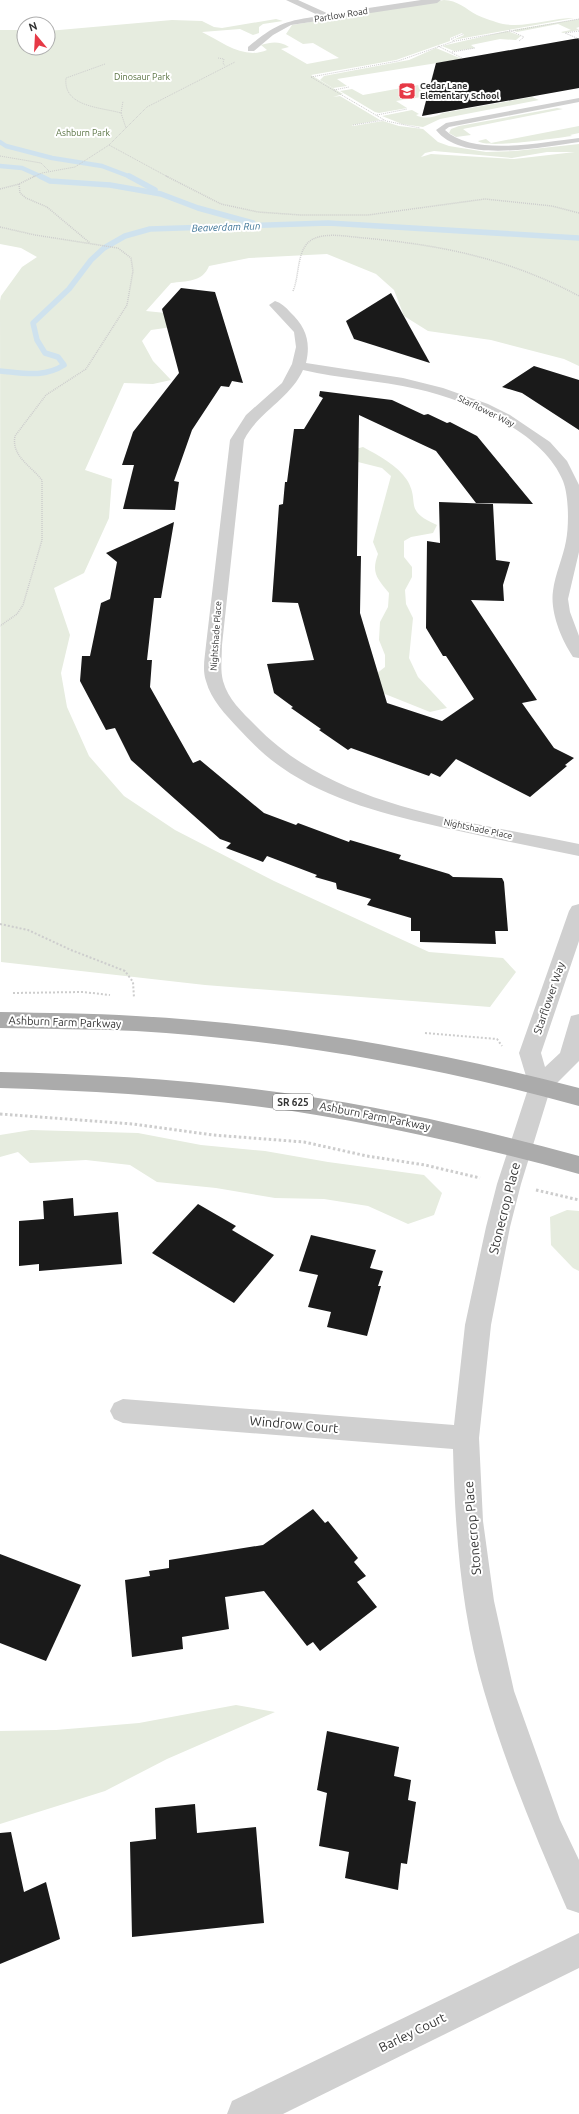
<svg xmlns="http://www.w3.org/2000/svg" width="579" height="2114" viewBox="0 0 579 2114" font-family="Ubuntu,sans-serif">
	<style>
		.green { fill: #e6ecdf; fill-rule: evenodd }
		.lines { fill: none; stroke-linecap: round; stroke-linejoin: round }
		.stream-far1 { stroke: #cfe2ee; stroke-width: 4.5 }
		.stream { stroke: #cfe2ee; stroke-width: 5.5 }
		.building { fill: #1a1a1a }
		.path-far3 { stroke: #cdcdcd; stroke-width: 1; stroke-dasharray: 1 1; stroke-linecap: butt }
		.path-far2 { stroke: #cdcdcd; stroke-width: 1.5; stroke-dasharray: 1 1; stroke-linecap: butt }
		.path-far1 { stroke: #cdcdcd; stroke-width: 2; stroke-dasharray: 2 2; stroke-linecap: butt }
		.path { stroke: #cdcdcd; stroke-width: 3; stroke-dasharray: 2.5 2.5; stroke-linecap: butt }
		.service { fill: #d0d0d0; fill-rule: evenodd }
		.minor { fill: #d0d0d0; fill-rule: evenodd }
		.primary { fill: #ababab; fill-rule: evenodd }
		.labels { text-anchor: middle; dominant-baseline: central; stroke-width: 4; stroke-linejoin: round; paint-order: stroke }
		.far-street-label { font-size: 9px; fill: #333; stroke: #fff }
		.far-park-label { font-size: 9px; fill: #56703f; stroke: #fff }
		.far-poi-label { font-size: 9px; font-weight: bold; fill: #333; stroke: #fff; text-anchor: start }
		.far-water-label { font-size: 10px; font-style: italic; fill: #3f7597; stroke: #fff }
		.shield { fill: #fff; stroke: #707070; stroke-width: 1 }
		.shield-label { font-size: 10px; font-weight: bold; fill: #333 }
		.street-label { font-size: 11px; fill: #333; stroke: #fff }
		.near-street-label { font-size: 13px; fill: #333; stroke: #fff }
	</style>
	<rect width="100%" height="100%" fill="#fff"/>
	<g class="green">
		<path d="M444,0C457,0 466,9 477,15C484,18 495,22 503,24C526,28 551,18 574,18L453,40L464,35L462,33L450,38V41L396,60L311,75L343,94L333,97L340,96L380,120L352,125L353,126L383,121L399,126L423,129L438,142L449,146L486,152L515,151L579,144V366L564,359L491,340L428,331L404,316L394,290L376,274L327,254L249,258L209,266C203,282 186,281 171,283L146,311L185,315L172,327L151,330L142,341L153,361L171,380L153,384L124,383L85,470L112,479L109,518L84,573L54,588L70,635L61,673L67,707L89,756L124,796L175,830L274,881L429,952L503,958L516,972L490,1007L205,985L1,962L0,301L1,296L22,267L37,257L21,248L0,244V30H24V48H48V31L172,20L202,21L214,27L222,28L276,19L283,21L263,24L259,27V33L253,35L240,29L202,32C222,42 244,60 267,50L261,45C272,42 279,41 289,47L281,49L307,64L339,58L313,43L303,44L286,34L292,25ZM434,151L512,158L547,152H575L514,159L431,154L421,157L425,153Z"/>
		<polygon points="579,19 579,27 576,28 579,30 563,33 561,32 571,30 558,24 517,32 512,30"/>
		<polygon points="507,31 521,36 516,40 500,39 471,45 475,48 454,51 442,46"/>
		<polygon points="436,48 462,59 337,79 347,86 333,88 320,80 324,76 409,60"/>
		<polygon points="418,85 434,95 396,101 407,108 379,113 375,112 340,91 352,89 363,95"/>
		<path d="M532,97L539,100L440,119L423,127L402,124L382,116L412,110L419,114L416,115C424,120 436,117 443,113Z"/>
		<polygon points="557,108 563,109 463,129 471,135 456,137 449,133 451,129 459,126"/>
		<path d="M579,126V133L570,135L572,136C557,138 486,149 478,141L486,139L491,143Z"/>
		<path d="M363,447C378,455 398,466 407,480C421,503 402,510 437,525L433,533L411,537L404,541V557L412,567V577L405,590L406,604L413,618L409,658L418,677L447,708L430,712L380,692L371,678L385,667V655L379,640L380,622L388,607L389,593C377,578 371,573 378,554L373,542L391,476L382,468L346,459L348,451Z"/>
		<polygon points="31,1130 138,1133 201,1145 265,1151 328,1162 424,1175 442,1193 434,1215 408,1224 368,1206 324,1199 275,1198 216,1188 157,1182 130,1165 86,1160 30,1163 18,1152 0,1157 0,1135"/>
		<polygon points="567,1210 579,1211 579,1271 573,1268 551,1245 550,1217"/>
		<polygon points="236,1705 275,1712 167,1759 105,1791 0,1824 0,1731 56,1730 139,1723"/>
	</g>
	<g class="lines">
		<g class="stream-far1">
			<polyline points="0,142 6,146 52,158 102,166 131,177"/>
			<polyline points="0,166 22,168 42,177"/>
		</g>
		<g class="stream">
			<polyline points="40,176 50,181 110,185 161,194 198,208 253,223"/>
			<polyline points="129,176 155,190"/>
			<path d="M0,371C23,373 44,378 64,365L58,357L45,353L37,340L33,323L69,289L91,260L104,248L125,236L150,229L328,223L579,238"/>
		</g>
	</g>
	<g class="building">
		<polygon points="579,38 579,88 422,116 436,63"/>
		<polygon points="181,288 215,292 243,383 232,381 229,387 221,386 192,430 174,481 179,482 175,510 123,509 134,465 122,465 133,432 179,373 162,309"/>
		<polygon points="391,293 430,363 354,339 346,321"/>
		<polygon points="534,366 579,380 579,430 522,393 502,387"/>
		<polygon points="320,391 392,400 424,415 428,414 447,423 450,422 477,436 533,504 476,503 436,451 359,415 357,556 361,556 360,613 387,703 442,721 474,699 446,656 443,656 426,628 427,541 440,543 439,502 493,504 496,560 510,562 503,585 504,601 471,600 537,700 522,703 554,748 574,758 565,765 567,766 530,797 456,759 440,777 431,773 429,776 351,748 348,750 319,730 321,729 291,708 293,707 274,693 267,664 314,660 298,603 272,602 279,505 283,504 285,482 287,482 294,429 304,429 323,398 319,396"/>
		<polygon points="174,522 161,598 154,598 147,660 152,660 150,687 193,763 200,760 264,813 296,825 298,823 349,842 350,840 401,855 399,859 449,874 453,877 502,878 504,882 508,931 495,931 496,944 420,942 420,931 411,931 411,918 367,905 371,899 337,889 336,883 315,877 317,875 267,856 263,862 226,848 231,843 220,839 131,760 115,728 106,730 80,681 82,656 90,656 101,603 110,599 117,562 106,553"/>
		<polygon points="73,1198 74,1216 118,1212 122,1264 39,1271 39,1264 19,1266 19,1221 44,1219 43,1201"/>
		<polygon points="198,1204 236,1226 232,1230 274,1255 234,1303 152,1253"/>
		<polygon points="311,1235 376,1250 370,1268 383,1271 378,1286 381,1286 367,1336 327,1327 331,1312 308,1307 318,1275 299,1271"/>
		<polygon points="313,1509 325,1523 328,1521 358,1558 354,1562 366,1576 357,1582 377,1607 320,1651 313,1642 307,1646 264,1591 225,1597 229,1629 182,1637 183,1649 132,1657 125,1580 150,1576 149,1571 169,1568 169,1560 263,1545"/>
		<polygon points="0,1554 81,1585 46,1661 0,1643"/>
		<polygon points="327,1731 399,1747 394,1776 411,1780 408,1800 416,1802 407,1864 401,1863 398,1890 345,1878 349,1852 319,1846 327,1793 317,1790"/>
		<polygon points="195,1804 197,1833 256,1827 264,1923 132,1937 130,1842 156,1839 155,1808"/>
		<polygon points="11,1832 24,1892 46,1882 60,1939 0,1964 0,1833"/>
	</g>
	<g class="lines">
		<g class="path-far3">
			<polyline points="509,30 524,37 519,41"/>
			<polyline points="579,31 565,33 579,39"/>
			<polyline points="454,41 451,39 463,34"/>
			<polyline points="438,46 462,58"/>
			<polyline points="452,52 475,48"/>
			<polyline points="218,58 224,59 223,63 225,66"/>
			<path d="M105,64L66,78C63,107 100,107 121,113L126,128"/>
			<polyline points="311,77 398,61 455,41 579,19"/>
			<polyline points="311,77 386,121 420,128"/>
			<polyline points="334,90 349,87"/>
			<polyline points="121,113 123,101"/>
			<polyline points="377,115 407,109"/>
			<polyline points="353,125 384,120"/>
			<polyline points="109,145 168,177"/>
			<polyline points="0,156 41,163 49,171"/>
			<polyline points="33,177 42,173 75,167 109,145 147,107 235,62"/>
		</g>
		<g class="path-far2">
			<polyline points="166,176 221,204 258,212 301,215 368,215 485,199 552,206 579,213"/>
			<polyline points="19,184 20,193 26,198 47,207 90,243"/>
			<polyline points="0,189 19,184 35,176"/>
			<path d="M0,227L35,235L118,248L131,258L133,271L127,305L86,369L46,395L15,436C11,456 31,466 42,480V540L23,605L17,614L0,626"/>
			<path d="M293,291C300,275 296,248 313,239C327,232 350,237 364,238C442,245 510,259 579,296"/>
		</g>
		<g class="path-far1">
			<polyline points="0,924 28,930 71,950 125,971 133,982 134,998"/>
			<polyline points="13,993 83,992 110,995"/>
			<polyline points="425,1033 497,1039 502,1046"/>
		</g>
		<g class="path">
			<polyline points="0,1114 133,1124 213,1135 304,1142 367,1156 425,1165 480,1178"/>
			<polyline points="536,1190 579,1200"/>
		</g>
		<path class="service" d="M579,98V102L449,127L445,130C473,157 543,142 579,138V142C541,147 462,164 436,130L446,123Z"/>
		<g class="minor">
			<path d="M286,0H298L329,14L421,0H441L437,3L291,25L273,35L254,51H248V47C276,24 284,21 320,16Z"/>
			<path d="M275,301C281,303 286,307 290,312C306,327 311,342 306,363L403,378L443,388L488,404L510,415L550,442L567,461L579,485V552L568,599L570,612L579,636V658L573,657C561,639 550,612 553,591C555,574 563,558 566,541C569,526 569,496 563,481C543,431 466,400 417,389C379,380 340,379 303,370C290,399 258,412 244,440L222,645C222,657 220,669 223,681C228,699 242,712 255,725C335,809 470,821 579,844V856C534,847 490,838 445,828C389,815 329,801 281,767C265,756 252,743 238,728C226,715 211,700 206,681C202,669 205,657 206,645L230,440L246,415L282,383L292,364L296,347L294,332L269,305Z"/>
			<path d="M579,904V941L541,1053L545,1067L560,1053L571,1016L579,1014V1061L550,1090L521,1184L510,1227L491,1325L479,1438L483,1521L494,1601L514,1691L560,1820L579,1860V1913L567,1909C536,1838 506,1766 484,1691C461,1613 455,1531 453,1449L123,1423L114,1419L110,1411L114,1403L123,1399L454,1425L465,1325L486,1227L497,1184L529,1086L519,1053L569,911L572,906Z"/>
			<polygon points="579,1933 579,1968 283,2114 227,2114 232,2101"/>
		</g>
		<g class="primary">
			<path d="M0,1012C45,1013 91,1013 136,1016C286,1024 434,1050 579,1088V1106C434,1066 286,1040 136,1031C91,1029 45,1029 0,1028Z"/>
			<path d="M0,1072C98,1074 195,1080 292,1094C389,1108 484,1130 579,1156V1174C484,1148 389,1126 292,1111C195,1097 98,1091 0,1088Z"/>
		</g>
	</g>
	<defs>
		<g id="school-square" transform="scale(0.9)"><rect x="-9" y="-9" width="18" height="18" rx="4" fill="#e63946" stroke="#fff"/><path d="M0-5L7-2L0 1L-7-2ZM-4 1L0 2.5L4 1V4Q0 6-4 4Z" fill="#fff"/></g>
	</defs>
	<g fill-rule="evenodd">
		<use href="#school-square" x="407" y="91"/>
	</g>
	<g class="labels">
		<g class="far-street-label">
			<text transform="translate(341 15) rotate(-9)">Partlow Road</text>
			<text transform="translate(486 411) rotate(26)">Starflower Way</text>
			<text transform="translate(216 636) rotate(-86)">Nightshade Place</text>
			<text transform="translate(478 829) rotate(12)">Nightshade Place</text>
		</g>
		<g class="far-park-label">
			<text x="142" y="77">Dinosaur Park</text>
			<text x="83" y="133">Ashburn Park</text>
		</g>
		<g class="far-poi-label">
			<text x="420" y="86">Cedar Lane<tspan x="420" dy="10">Elementary School</tspan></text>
		</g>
		<g class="far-water-label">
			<text transform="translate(226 227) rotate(-2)">Beaverdam Run</text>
		</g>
		<rect class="shield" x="273" y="1094" width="40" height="16" rx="3"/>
		<g class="shield-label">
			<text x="293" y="1102">SR 625</text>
		</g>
		<g class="street-label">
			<text transform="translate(549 998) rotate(-71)">Starflower Way</text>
			<text transform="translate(65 1022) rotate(2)">Ashburn Farm Parkway</text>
			<text transform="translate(375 1116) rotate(11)">Ashburn Farm Parkway</text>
		</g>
		<g class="near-street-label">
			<text transform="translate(504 1208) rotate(-76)">Stonecrop Place</text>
			<text transform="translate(294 1424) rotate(5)">Windrow Court</text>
			<text transform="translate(472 1528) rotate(-95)">Stonecrop Place</text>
			<text transform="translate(412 2032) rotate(-26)">Barley Court</text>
		</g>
	</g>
	<g transform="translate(36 36) rotate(342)"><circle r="19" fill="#ffffff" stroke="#adadad"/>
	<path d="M0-3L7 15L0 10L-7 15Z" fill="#e63946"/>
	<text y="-6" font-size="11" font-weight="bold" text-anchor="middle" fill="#333333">N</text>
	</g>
</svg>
